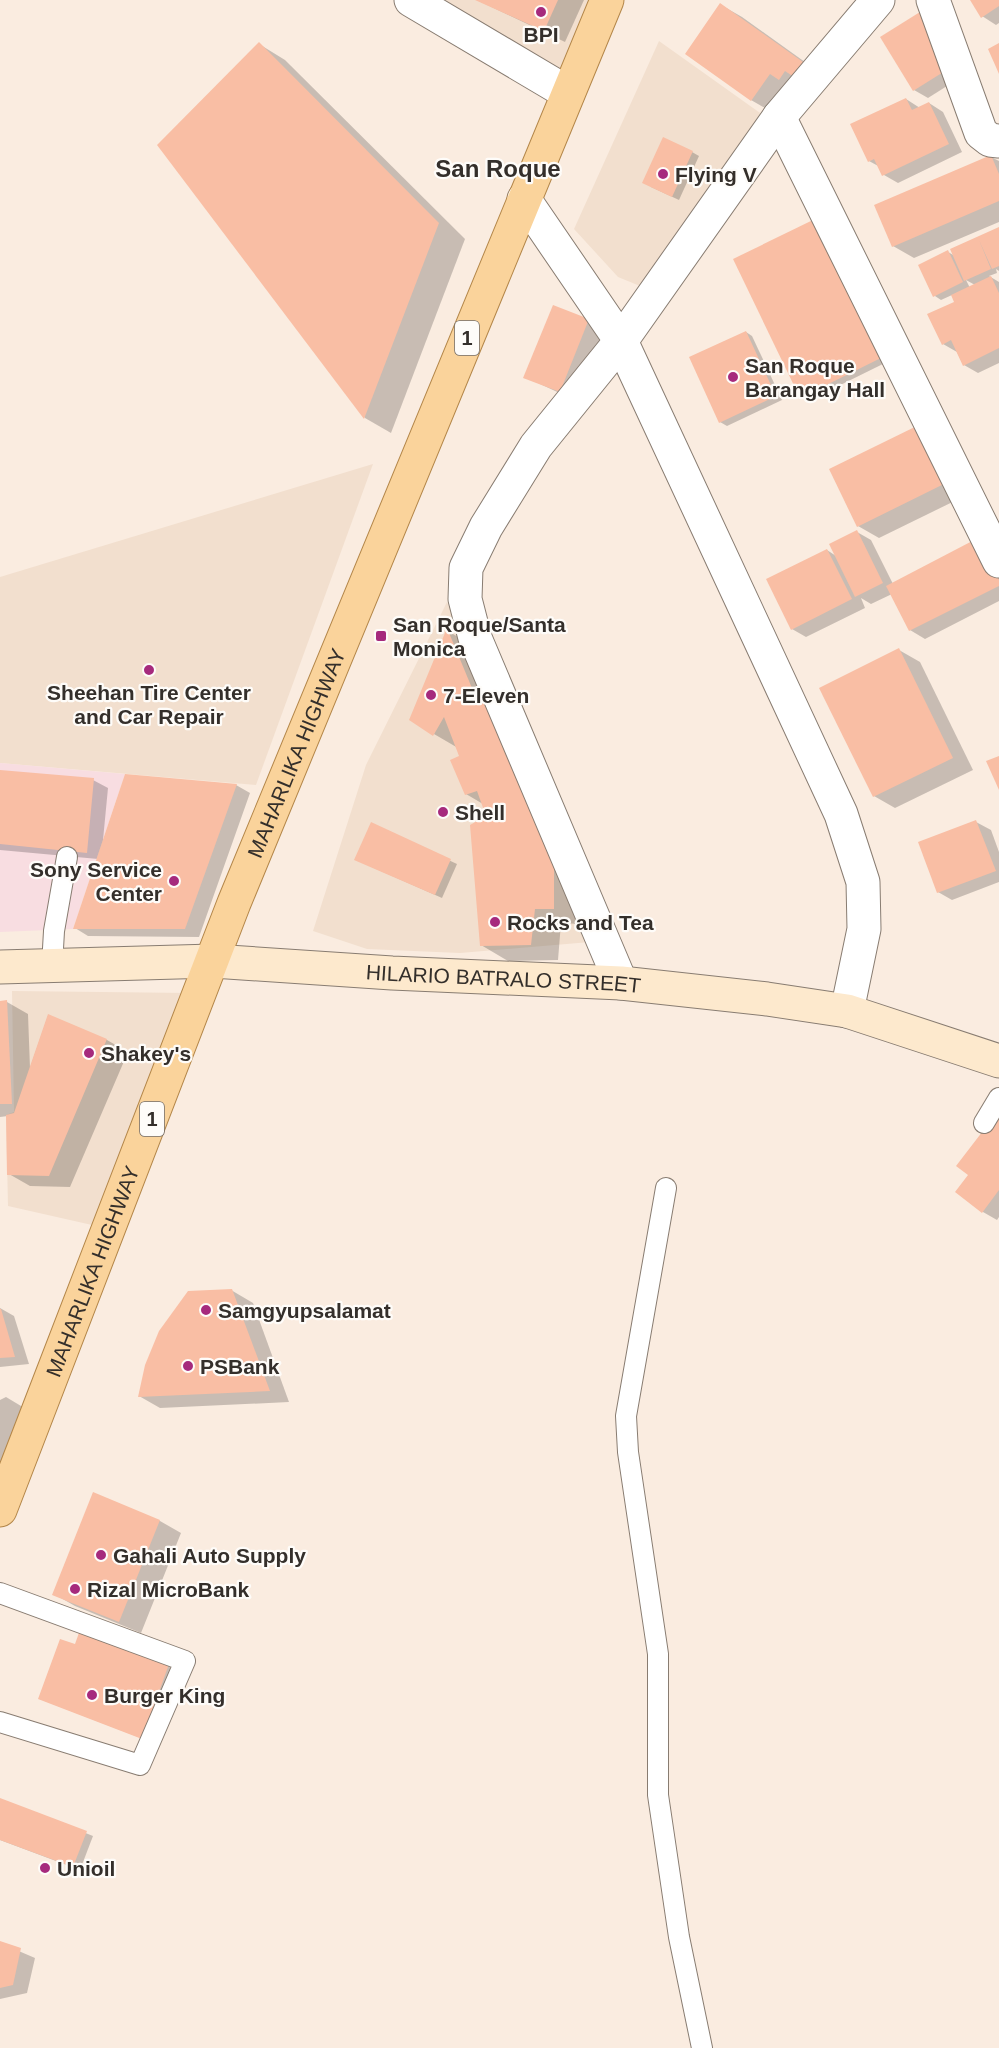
<svg xmlns="http://www.w3.org/2000/svg" width="999" height="2048" viewBox="0 0 999 2048" font-family="Arial,sans-serif">
	<style>
		.built { fill: #f2dfce }
		.industrial { fill: #f8dde1 }
		.shadow { fill: #0003; fill-rule: evenodd }
		.building { fill: #f9bea4 }
		.lines { fill: none; stroke-linecap: round; stroke-linejoin: round }
		.lane-casing { stroke: #887c71; stroke-width: 22 }
		.street-casing { stroke: #887c71; stroke-width: 35 }
		.secondary-casing { stroke: #887c71; stroke-width: 35 }
		.primary-casing { stroke: #b38649; stroke-width: 35 }
		.lane { stroke: #fff; stroke-width: 20 }
		.street { stroke: #fff; stroke-width: 33 }
		.secondary { stroke: #fde9cd; stroke-width: 33 }
		.primary { stroke: #fad39b; stroke-width: 33 }
		.poi-dot { fill: #a62a7d; stroke: #fefcf9; stroke-width: 2 }
		.labels { text-anchor: middle; dominant-baseline: central; stroke-width: 4.5; stroke-linejoin: round; paint-order: stroke }
		.shield { fill: #fefcf9; stroke: #716c69; stroke-width: 1.5 }
		.shield-label { font-size: 20px; font-weight: bold; fill: #342f2b }
		.poi-label { font-size: 21px; font-weight: bold; fill: #342f2b; stroke: #fefcf9; text-anchor: start }
		.street-label { font-size: 21px; fill: #342f2b; stroke: #fefcf9 }
		.quarter-label { font-size: 24px; font-weight: bold; fill: #342f2b; stroke: #fefcf9 }
	</style>
	<rect width="100%" height="100%" fill="#faece0"/>
	<g class="built">
		<polygon points="439,0 590,0 558,79"/>
		<polygon points="659,41 770,120 640,286 618,277 574,229"/>
		<polygon points="373,464 256,785 0,763 0,577"/>
		<polygon points="447,602 554,860 590,942 460,953 367,949 313,931 366,765"/>
		<polygon points="12,991 190,993 92,1225 8,1206 6,1115 14,1112"/>
	</g>
	<polygon class="industrial" points="0,763 125,774 73,929 0,932"/>
	<g class="shadow">
		<polygon points="477,0 584,0 565,42"/>
		<polygon points="972,0 999,0 999,23 996,25 982,16"/>
		<polygon points="721,5 742,17 830,80 772,112 751,100"/>
		<polygon points="882,37 966,74 928,98 914,90"/>
		<polygon points="259,44 285,60 465,239 391,433 365,418 159,146"/>
		<polygon points="906,99 920,108 929,103 943,112 962,152 898,183 884,175 880,167 869,161"/>
		<polygon points="692,152 699,156 679,200 651,187"/>
		<polygon points="991,157 999,161 999,222 914,258 893,246"/>
		<polygon points="815,221 889,361 808,401 801,397"/>
		<path d="M999,229V271L996,269L997,273L989,276L999,282V363L978,373L964,365L957,352L943,344L956,302L952,295L941,300L935,296L948,252L955,256L952,249ZM966,280L975,285L970,288Z"/>
		<polygon points="588,320 609,332 581,403 525,377"/>
		<polygon points="746,332 752,336 782,400 727,426 720,422"/>
		<polygon points="926,422 975,491 879,538 858,526"/>
		<polygon points="857,532 871,540 893,584 999,562 999,601 925,639 910,630 892,594 871,604 861,598 865,608 806,637 792,629 827,550 836,556"/>
		<polygon points="448,631 473,646 580,924 561,923 558,960 508,961 481,945 488,817 483,804 466,794 458,748 434,734"/>
		<polygon points="899,650 920,662 973,770 895,808 874,796"/>
		<polygon points="0,772 93,780 108,788 103,840 236,785 250,793 199,937 88,936 75,928 98,859 0,850"/>
		<polygon points="976,822 991,830 999,852 999,882 952,900 938,892"/>
		<polygon points="371,824 457,864 442,898 363,863"/>
		<polygon points="0,1002 7,1002 28,1014 30,1068 48,1016 107,1040 128,1052 70,1187 30,1186 9,1174 8,1116 0,1117"/>
		<polygon points="999,1112 999,1217 997,1220 983,1212 970,1174"/>
		<polygon points="231,1290 253,1303 289,1402 160,1408 139,1396"/>
		<polygon points="0,1308 14,1316 29,1364 0,1367"/>
		<polygon points="6,1397 26,1409 0,1471 0,1400"/>
		<polygon points="94,1494 160,1521 181,1533 141,1633 75,1606 54,1594"/>
		<polygon points="76,1646 168,1665 175,1669 149,1741 40,1699"/>
		<polygon points="0,1799 93,1836 80,1870 0,1840"/>
		<polygon points="0,1943 35,1958 27,1993 0,1999"/>
	</g>
	<g class="building">
		<polygon points="475,0 558,0 544,31"/>
		<polygon points="970,0 999,0 999,6 981,18"/>
		<polygon points="720,3 810,67 800,81 785,71 779,80 770,74 751,101 685,54"/>
		<polygon points="920,12 953,66 913,91 880,37"/>
		<polygon points="259,42 439,223 364,419 157,145"/>
		<polygon points="999,43 999,74 988,49"/>
		<polygon points="906,98 912,110 929,102 949,144 882,176 874,159 868,162 850,124"/>
		<polygon points="663,137 693,151 672,197 642,183"/>
		<polygon points="991,155 999,174 999,201 892,247 874,205"/>
		<polygon points="815,219 883,357 800,398 733,259"/>
		<polygon points="999,227 999,266 992,269 979,240 991,269 964,281 950,249"/>
		<polygon points="948,250 963,282 933,297 918,265"/>
		<polygon points="991,276 999,293 999,348 963,366 951,340 942,345 927,314 954,302 951,295"/>
		<polygon points="553,305 589,319 560,392 523,378"/>
		<polygon points="746,331 776,396 719,423 689,357"/>
		<polygon points="927,421 954,479 857,527 829,469"/>
		<polygon points="857,530 883,583 855,597 829,544"/>
		<polygon points="978,538 999,580 999,586 909,631 886,586"/>
		<polygon points="827,549 852,599 791,630 766,579"/>
		<polygon points="447,628 479,705 488,701 554,860 554,909 535,909 531,945 480,946 470,825 486,816 477,791 465,795 450,760 459,756 444,717 433,736 409,720"/>
		<polygon points="899,648 953,758 873,797 819,688"/>
		<polygon points="999,756 999,790 986,761"/>
		<polygon points="0,770 94,778 87,853 0,844"/>
		<polygon points="125,774 237,784 185,929 73,929"/>
		<polygon points="976,820 996,871 937,893 918,842"/>
		<polygon points="371,822 451,859 435,895 354,860"/>
		<polygon points="7,1000 12,1104 0,1104 0,1001"/>
		<polygon points="48,1014 107,1039 49,1176 7,1175 6,1115 14,1113"/>
		<polygon points="999,1110 999,1190 982,1213 955,1192 968,1175 956,1166"/>
		<polygon points="232,1289 270,1391 138,1397 145,1365 159,1331 188,1291"/>
		<polygon points="0,1309 1,1309 15,1357 0,1358"/>
		<polygon points="93,1492 160,1520 119,1622 52,1595"/>
		<polygon points="80,1630 169,1664 142,1739 38,1699 60,1639 75,1644"/>
		<polygon points="0,1798 87,1831 73,1867 0,1840"/>
		<polygon points="0,1941 21,1948 13,1985 0,1988"/>
	</g>
	<g class="lines">
		<g class="lane-casing">
			<g id="lane">
				<polyline points="52,966 54,931 67,857"/>
				<polyline points="984,1123 999,1098"/>
				<polyline points="666,1188 626,1416 628,1452 658,1654 658,1795 679,1937 702,2048"/>
				<polyline points="0,1593 185,1661 140,1765 0,1722"/>
			</g>
		</g>
		<g class="street-casing">
			<g id="street">
				<polyline points="411,0 568,93"/>
				<polyline points="933,0 981,133 990,140 999,141"/>
				<polyline points="779,117 999,561"/>
				<polyline points="524,199 621,341 841,814 863,882 864,929 847,1011"/>
				<polyline points="621,983 475,638 465,599 466,568 486,527 536,446 621,341 779,117 878,0"/>
			</g>
		</g>
		<g class="secondary-casing">
			<g id="secondary">
				<path id="s1" d="M0,967L213,961L392,973L621,983L767,999L847,1011L999,1061"/>
			</g>
		</g>
		<g class="primary-casing">
			<g id="primary">
				<path id="s2" d="M0,1510L234,903L607,0"/>
			</g>
		</g>
		<use href="#lane" class="lane"/>
		<use href="#street" class="street"/>
		<use href="#secondary" class="secondary"/>
		<use href="#primary" class="primary"/>
	</g>
	<g class="poi-dot">
		<circle cx="541" cy="12" r="6"/>
		<circle cx="663" cy="174" r="6"/>
		<circle cx="733" cy="377" r="6"/>
		<rect x="375" y="630" width="12" height="12" rx="3"/>
		<circle cx="149" cy="670" r="6"/>
		<circle cx="431" cy="695" r="6"/>
		<circle cx="443" cy="812" r="6"/>
		<circle cx="174" cy="881" r="6"/>
		<circle cx="495" cy="922" r="6"/>
		<circle cx="89" cy="1053" r="6"/>
		<circle cx="206" cy="1310" r="6"/>
		<circle cx="188" cy="1366" r="6"/>
		<circle cx="101" cy="1555" r="6"/>
		<circle cx="75" cy="1589" r="6"/>
		<circle cx="92" cy="1695" r="6"/>
		<circle cx="45" cy="1868" r="6"/>
	</g>
	<g class="labels">
		<g class="shield">
			<rect x="455" y="321" width="24" height="34" rx="4.5"/>
			<rect x="140" y="1102" width="24" height="34" rx="4.5"/>
		</g>
		<g class="shield-label">
			<text x="467" y="338">1</text>
			<text x="152" y="1119">1</text>
		</g>
		<g class="poi-label">
			<text x="541" y="34" text-anchor="middle">BPI</text>
			<text x="675" y="174">Flying V</text>
			<text x="745" y="365">San Roque<tspan x="745" dy="24">Barangay Hall</tspan></text>
			<text x="393" y="624">San Roque/Santa<tspan x="393" dy="24">Monica</tspan></text>
			<text x="149" y="692" text-anchor="middle">Sheehan Tire Center<tspan x="149" dy="24">and Car Repair</tspan></text>
			<text x="443" y="695">7-Eleven</text>
			<text x="455" y="812">Shell</text>
			<text x="162" y="869" text-anchor="end">Sony Service<tspan x="162" dy="24">Center</tspan></text>
			<text x="507" y="922">Rocks and Tea</text>
			<text x="101" y="1053">Shakey's</text>
			<text x="218" y="1310">Samgyupsalamat</text>
			<text x="200" y="1366">PSBank</text>
			<text x="113" y="1555">Gahali Auto Supply</text>
			<text x="87" y="1589">Rizal MicroBank</text>
			<text x="104" y="1695">Burger King</text>
			<text x="57" y="1868">Unioil</text>
		</g>
		<g class="street-label">
			<text stroke="none"><textPath href="#s2" startOffset="813">MAHARLIKA HIGHWAY</textPath></text>
			<text stroke="none"><textPath href="#s1" startOffset="504">HILARIO BATRALO STREET</textPath></text>
			<text stroke="none"><textPath href="#s2" startOffset="256">MAHARLIKA HIGHWAY</textPath></text>
		</g>
		<g class="quarter-label">
			<text x="498" y="168">San Roque</text>
		</g>
	</g>
</svg>
